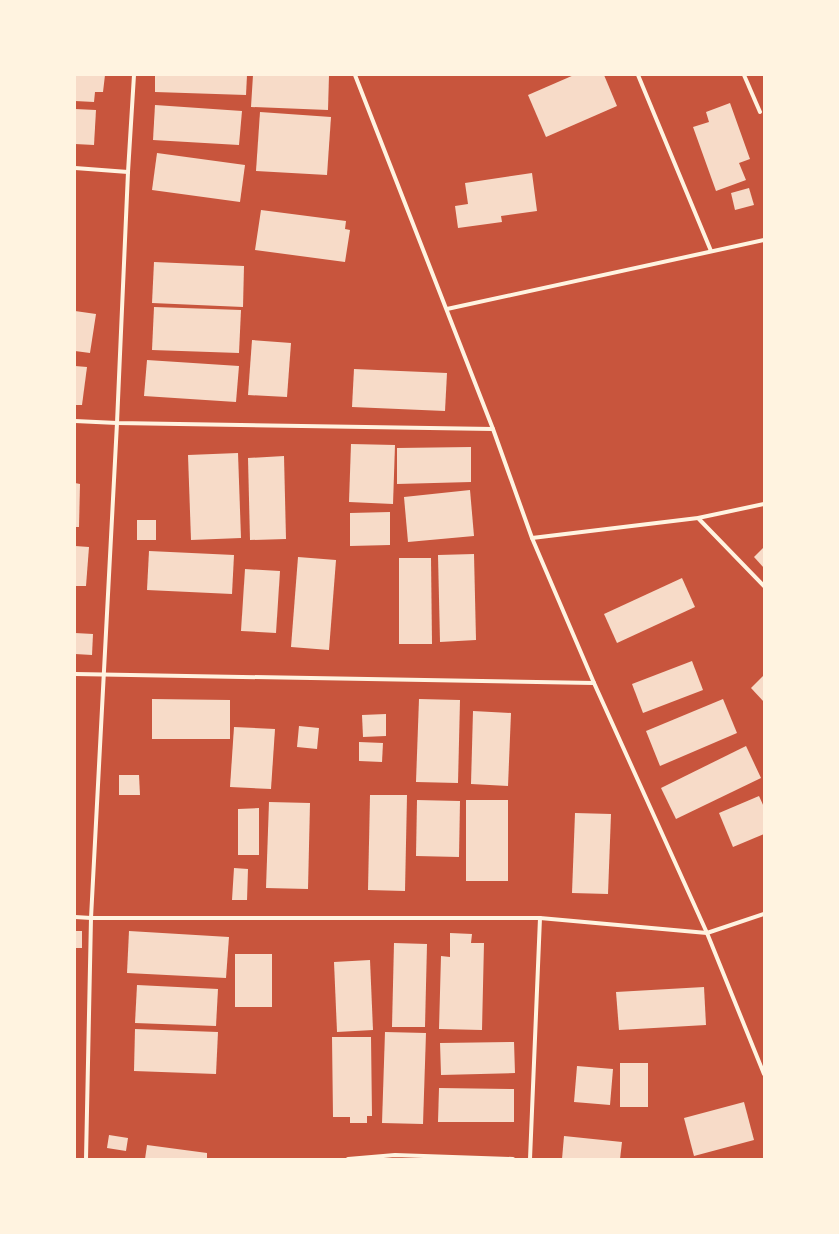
<svg xmlns="http://www.w3.org/2000/svg" width="839" height="1234" viewBox="0 0 839 1234" font-family="Lato,sans-serif">
	<style>
		.building { fill: #f7dbc8 }
		.lines { fill: none; stroke-linecap: round; stroke-linejoin: round }
		.minor { stroke: #fff3e0; stroke-width: 4 }
	</style>
	<rect width="100%" height="100%" fill="#c8553d"/>
	<g class="building">
		<polygon points="75,75 105,75 103,92 95,92 94,102 75,101"/>
		<polygon points="155,75 247,75 246,95 155,92"/>
		<polygon points="253,75 329,75 328,110 251,107"/>
		<polygon points="574,75 604,75 617,106 546,137 528,95"/>
		<polygon points="730,103 750,159 739,163 746,180 716,191 693,127 709,122 706,112"/>
		<polygon points="155,105 242,111 239,145 153,140"/>
		<polygon points="75,109 96,110 94,145 75,144"/>
		<polygon points="260,112 331,117 327,175 256,171"/>
		<polygon points="157,153 245,165 240,202 152,190"/>
		<polygon points="532,173 537,211 501,216 502,222 458,228 455,206 468,204 465,183"/>
		<polygon points="749,188 754,205 735,210 731,193"/>
		<polygon points="261,210 346,221 345,229 350,230 345,262 255,250"/>
		<polygon points="154,262 244,266 243,307 152,303"/>
		<polygon points="154,307 241,310 239,353 152,350"/>
		<polygon points="75,311 96,314 90,353 75,351"/>
		<polygon points="252,340 291,343 287,397 248,395"/>
		<polygon points="147,360 239,366 236,402 144,396"/>
		<polygon points="75,366 87,367 82,405 75,405"/>
		<polygon points="354,369 447,373 445,411 352,407"/>
		<polygon points="351,444 395,445 393,504 349,502"/>
		<polygon points="471,447 471,482 397,484 397,448"/>
		<polygon points="238,453 241,538 191,540 188,455"/>
		<polygon points="284,456 286,539 250,540 248,458"/>
		<polygon points="75,483 80,484 79,527 75,527"/>
		<polygon points="470,490 474,536 408,542 404,497"/>
		<polygon points="390,512 390,545 350,546 350,513"/>
		<rect x="137" y="520" width="19" height="20"/>
		<polygon points="75,546 89,547 86,586 75,586"/>
		<polygon points="764,547 764,568 754,557"/>
		<polygon points="149,551 234,555 232,594 147,590"/>
		<polygon points="474,554 476,640 440,642 438,555"/>
		<polygon points="298,557 336,560 329,650 291,647"/>
		<polygon points="399,558 431,558 432,644 399,644"/>
		<polygon points="245,569 280,571 276,633 241,631"/>
		<polygon points="682,578 695,607 617,643 604,614"/>
		<polygon points="75,633 93,634 92,655 75,654"/>
		<polygon points="692,661 703,690 643,713 632,684"/>
		<polygon points="764,675 764,702 751,688"/>
		<polygon points="152,699 230,700 230,739 152,739"/>
		<polygon points="419,699 460,700 458,783 416,782"/>
		<polygon points="723,699 737,733 660,766 646,731"/>
		<polygon points="473,711 511,713 508,786 471,784"/>
		<polygon points="386,714 386,736 363,737 362,715"/>
		<polygon points="299,726 319,728 317,749 297,747"/>
		<polygon points="234,727 275,729 271,789 230,787"/>
		<polygon points="359,742 383,743 382,762 359,761"/>
		<polygon points="746,746 761,778 676,819 661,788"/>
		<polygon points="119,775 139,775 140,795 119,795"/>
		<polygon points="370,795 407,795 405,891 368,890"/>
		<polygon points="759,796 764,807 764,834 733,847 719,813"/>
		<polygon points="417,800 460,801 459,857 416,856"/>
		<rect x="466" y="800" width="42" height="81"/>
		<polygon points="269,802 310,803 308,889 266,888"/>
		<polygon points="259,808 259,855 238,855 238,809"/>
		<polygon points="575,813 611,814 608,894 572,893"/>
		<polygon points="234,868 248,869 247,900 232,900"/>
		<rect x="75" y="931" width="7" height="17"/>
		<polygon points="129,931 229,937 226,978 127,973"/>
		<polygon points="450,933 472,934 471,943 484,943 482,1030 439,1029 441,956 450,957"/>
		<polygon points="394,943 427,944 425,1027 392,1027"/>
		<rect x="235" y="954" width="37" height="53"/>
		<polygon points="370,960 373,1030 337,1032 334,962"/>
		<polygon points="137,985 218,989 216,1026 135,1023"/>
		<polygon points="704,987 706,1025 619,1030 616,992"/>
		<polygon points="135,1029 218,1032 216,1074 134,1071"/>
		<polygon points="385,1032 426,1033 423,1124 382,1123"/>
		<polygon points="332,1037 371,1037 372,1116 367,1116 367,1123 350,1123 350,1117 333,1117"/>
		<polygon points="514,1042 515,1073 441,1075 440,1043"/>
		<rect x="620" y="1063" width="28" height="44"/>
		<polygon points="577,1066 613,1069 610,1105 574,1102"/>
		<polygon points="439,1088 514,1089 514,1122 438,1122"/>
		<polygon points="744,1102 754,1140 694,1156 684,1118"/>
		<polygon points="109,1135 128,1138 126,1151 107,1148"/>
		<polygon points="564,1136 622,1142 620,1159 562,1159"/>
		<polygon points="147,1145 207,1153 207,1159 145,1159"/>
	</g>
	<g class="lines">
		<g class="minor">
			<polyline points="355,75 493,429 532,538 594,683 707,933 764,1074"/>
			<polyline points="638,75 711,251"/>
			<polyline points="744,75 760,112"/>
			<polyline points="75,168 128,172"/>
			<polyline points="447,309 764,240"/>
			<polyline points="75,421 117,423 493,429"/>
			<polyline points="698,518 764,586"/>
			<polyline points="532,538 698,518 764,504"/>
			<polyline points="75,674 594,683"/>
			<polyline points="75,917 91,918 540,918 707,933 764,914"/>
			<polyline points="86,1159 91,918 117,423 128,172 134,75"/>
			<polyline points="348,1159 395,1155 513,1159"/>
			<polyline points="530,1159 540,918"/>
		</g>
	</g>
	<rect width="839" height="1234" fill="none" stroke="#fff3e0" stroke-width="152"/>
</svg>
